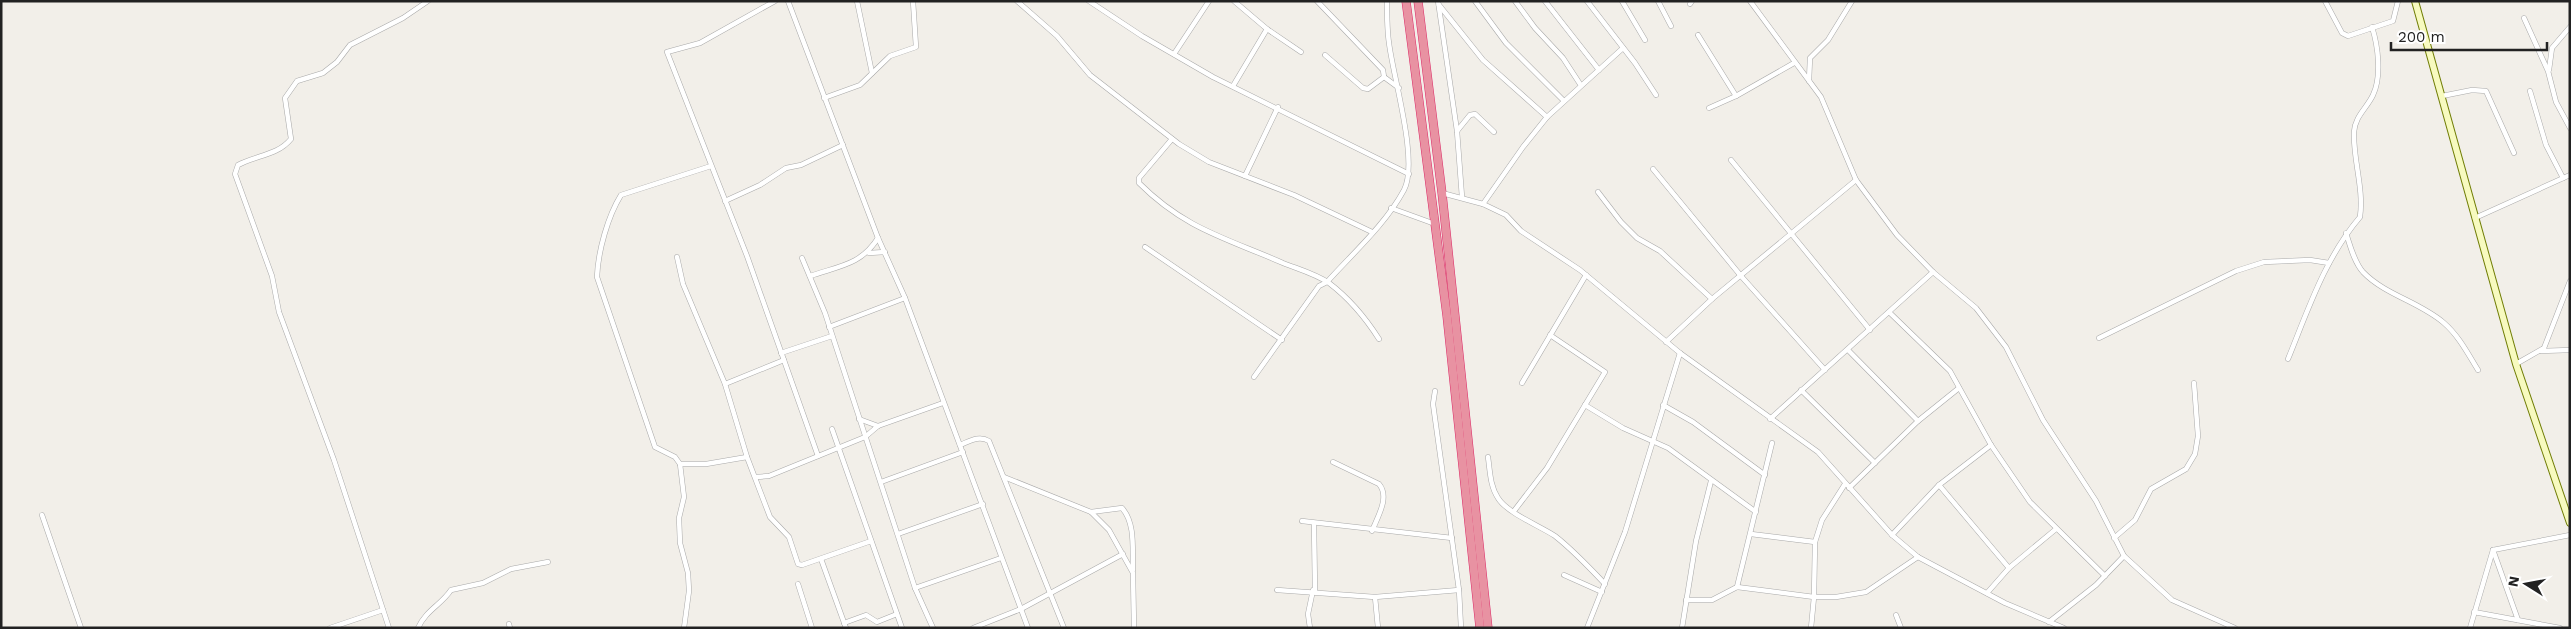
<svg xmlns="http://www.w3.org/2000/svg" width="2571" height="629" viewBox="0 0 2571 629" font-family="'Work Sans',sans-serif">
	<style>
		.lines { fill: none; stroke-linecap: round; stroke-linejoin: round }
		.street-casing { stroke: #a9a9a9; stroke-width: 5.5 }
		.secondary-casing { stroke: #707d05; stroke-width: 8 }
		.highway-casing { stroke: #dc2a67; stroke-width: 9 }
		.street { stroke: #fff; stroke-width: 4.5 }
		.secondary { stroke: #f7fabf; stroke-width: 6 }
		.highway { stroke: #e892a2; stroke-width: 8 }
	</style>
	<rect width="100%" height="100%" fill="#f2efe9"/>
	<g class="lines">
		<g class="street-casing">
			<g id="street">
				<polyline points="775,1 700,43 667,52 747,256 818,456"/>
				<polyline points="788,1 878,238 905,298 1028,628"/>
				<polyline points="857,1 872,73"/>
				<polyline points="1017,1 1057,36 1090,75 1179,144 1209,162 1294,195 1372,232"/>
				<polyline points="1089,1 1142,36 1213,77 1409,174"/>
				<polyline points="1234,1 1267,29 1301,52"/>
				<polyline points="1317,1 1383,70 1384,77 1399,88"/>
				<polyline points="1438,1 1457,131 1462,197"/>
				<polyline points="1475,1 1506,43 1563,100"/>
				<polyline points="1515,1 1535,28 1563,58 1580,84"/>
				<polyline points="1545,1 1599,70"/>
				<polyline points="1587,1 1635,63 1656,95"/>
				<polyline points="1622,1 1645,40"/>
				<polyline points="1658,1 1671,26"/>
				<polyline points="1750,1 1821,97 1856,180 1897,235 1933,272 1976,308 2006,347 2043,420 2096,501 2124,556 2172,600 2235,628"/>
				<polyline points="2325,1 2342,33 2348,36 2393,21 2398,1"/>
				<polyline points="1690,4 1692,1"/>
				<polyline points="1439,5 1483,60 1547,117"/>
				<polyline points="2524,18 2548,71 2556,102 2570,128"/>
				<polyline points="1698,35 1736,96"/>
				<polyline points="1174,54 1209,1"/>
				<polyline points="1325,55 1363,88 1368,89 1384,77"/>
				<polyline points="2549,70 2552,48 2570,27"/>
				<polyline points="1809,81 1810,58 1828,40 1852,1"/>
				<polyline points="1233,86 1267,29"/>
				<polyline points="2530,91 2546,145 2563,178"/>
				<polyline points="2442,96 2472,90 2486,91 2514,153"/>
				<polyline points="824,98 860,85 890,56 916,47 913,1"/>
				<polyline points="1709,108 1736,96 1794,63"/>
				<polyline points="1457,131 1470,115 1475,114 1494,132"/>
				<path d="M1172,139L1139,178V183C1185,229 1226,238 1283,263C1298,269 1316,274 1329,283C1350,299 1365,317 1379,339"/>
				<polyline points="1731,160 1870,330"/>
				<polyline points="1653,169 1741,276 1825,370"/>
				<polyline points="1245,176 1278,107"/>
				<polyline points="1598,192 1621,222 1637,238 1660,251 1712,299"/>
				<polyline points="1442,193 1483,204 1506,215 1521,231 1580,270 1680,353 1818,452 1892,535 1918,557 2005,603 2064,628"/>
				<polyline points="725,201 760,185 786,168 801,165 843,145"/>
				<polyline points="1483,204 1523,147 1547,117 1623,48"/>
				<polyline points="1391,208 1435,224"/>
				<polyline points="2475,218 2570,175"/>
				<path d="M2346,233C2350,245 2354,262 2363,272C2385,295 2420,302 2444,323C2459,336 2468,354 2478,370"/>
				<polyline points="1145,247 1282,340"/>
				<polyline points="869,253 885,252"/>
				<polyline points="677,257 683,284 725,384 747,457 770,517 789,537 798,564 802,565 871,541"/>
				<polyline points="802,258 825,313 915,588 933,628"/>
				<path d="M810,276C839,266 861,265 878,238"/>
				<polyline points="1890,313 1950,371 1991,445 2030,502 2105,576"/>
				<polyline points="829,327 905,298"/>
				<polyline points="2099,338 2236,271 2264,262 2310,260 2329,263"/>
				<polyline points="1666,342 1712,299 1856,180"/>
				<polyline points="1848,350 1918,421"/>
				<polyline points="2541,351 2570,350"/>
				<polyline points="781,353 832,336"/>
				<path d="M2288,359C2308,310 2325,258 2360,217C2364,188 2353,160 2354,132C2355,116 2367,108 2373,95C2382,76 2378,46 2372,27"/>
				<polyline points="2516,364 2544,348 2570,281"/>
				<path d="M1254,377L1319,286L1327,282C1353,253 1385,225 1404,190C1419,161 1393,77 1389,43C1387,30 1387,15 1387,1"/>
				<polyline points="1522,383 1586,275"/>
				<polyline points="725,384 784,360"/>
				<polyline points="1801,390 1875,463"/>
				<polyline points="1435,391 1433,404 1459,590 1461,628"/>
				<polyline points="1585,405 1623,428 1668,448 1756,512"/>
				<polyline points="1663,405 1693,422 1765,475"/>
				<polyline points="859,419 878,426"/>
				<polyline points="1770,419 1933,272"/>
				<polyline points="832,429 902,628"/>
				<path d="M960,445C970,441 979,435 989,441L1064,628"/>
				<path d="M1488,457C1490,471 1490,486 1498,498C1507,513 1540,526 1555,536C1573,550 1589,567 1605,584"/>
				<path d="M1333,462L1379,484C1390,497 1378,516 1372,531"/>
				<polyline points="680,464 706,464 747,457"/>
				<polyline points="756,477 769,476 865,437 878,426 943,403"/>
				<polyline points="1004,477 1091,512 1109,530 1133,573 1134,628"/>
				<polyline points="881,482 963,452"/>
				<polyline points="1939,485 2009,568"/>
				<polyline points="1849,488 1918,421 1959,388"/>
				<polyline points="1514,511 1547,468 1605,372 1550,335"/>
				<path d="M1091,512L1122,508C1136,524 1132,550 1133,570"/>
				<polyline points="42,515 81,628"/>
				<polyline points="1302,521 1452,538"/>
				<polyline points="1314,523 1315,591"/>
				<polyline points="898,534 983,504"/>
				<polyline points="1751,534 1815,542"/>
				<polyline points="1892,535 1939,485 1991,445"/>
				<polyline points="2114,538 2135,520 2151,489 2186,469 2195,454 2198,436 2194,383"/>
				<polyline points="2493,550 2570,535"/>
				<polyline points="2493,550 2518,620"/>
				<polyline points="821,559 846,628"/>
				<polyline points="1564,575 1602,592"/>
				<polyline points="798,584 812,628"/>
				<polyline points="1737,587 1772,443"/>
				<polyline points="915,588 1001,558"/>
				<polyline points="1277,590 1375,597 1459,590"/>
				<polyline points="1987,593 2009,568 2056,529"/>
				<polyline points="1375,597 1378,628"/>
				<polyline points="1686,600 1712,600 1737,587 1814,597 1836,597 1866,592 1918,557"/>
				<polyline points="2474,612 2560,628"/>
				<polyline points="1896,615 1901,628"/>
				<polyline points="2049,622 2096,585 2124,556"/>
				<polyline points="844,623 866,615 877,622 897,614"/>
				<polyline points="509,624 510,628"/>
				<polyline points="330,628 383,610"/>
				<path d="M389,628L334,460L279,312L272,276L235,174L238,165C256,155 277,156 291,139L285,98L297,81L323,73L337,62L350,45L403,18L428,1"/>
				<path d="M418,628C426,610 441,605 451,590L483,583L511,569L548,562"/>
				<path d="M684,628L689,591L688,573L680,543L679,518L684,497L680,464L675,457L655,447L597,277C598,251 608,216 621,195L711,166"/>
				<polyline points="973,628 1021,609 1123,554"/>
				<polyline points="1310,628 1308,614 1313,590"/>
				<polyline points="1587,628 1625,532 1680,353"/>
				<polyline points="1682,628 1696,541 1711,481"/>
				<polyline points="1811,628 1814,597 1815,542 1822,520 1845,484"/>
				<polyline points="2470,628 2493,550"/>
			</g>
		</g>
		<g class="secondary-casing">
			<polyline id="secondary" points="2415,1 2516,364 2570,523"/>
		</g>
		<g class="highway-casing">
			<g id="highway">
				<polyline points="1406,1 1447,316 1480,628"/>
				<polyline points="1418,1 1442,193 1488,628"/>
			</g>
		</g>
		<use href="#street" class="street"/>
		<use href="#secondary" class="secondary"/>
		<use href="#highway" class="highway"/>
	</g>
	<rect width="2571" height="629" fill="none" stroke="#222222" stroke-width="5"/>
	<g transform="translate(2526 584) rotate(281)" stroke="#ffffff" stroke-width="4" paint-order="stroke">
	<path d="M0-4L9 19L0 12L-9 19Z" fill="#222222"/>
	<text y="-8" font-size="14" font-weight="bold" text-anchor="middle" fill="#222222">N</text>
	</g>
	<path d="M2391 42v8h156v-8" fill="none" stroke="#222222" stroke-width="2.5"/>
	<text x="2398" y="42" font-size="15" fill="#222222" stroke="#ffffff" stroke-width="4" paint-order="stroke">200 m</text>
</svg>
